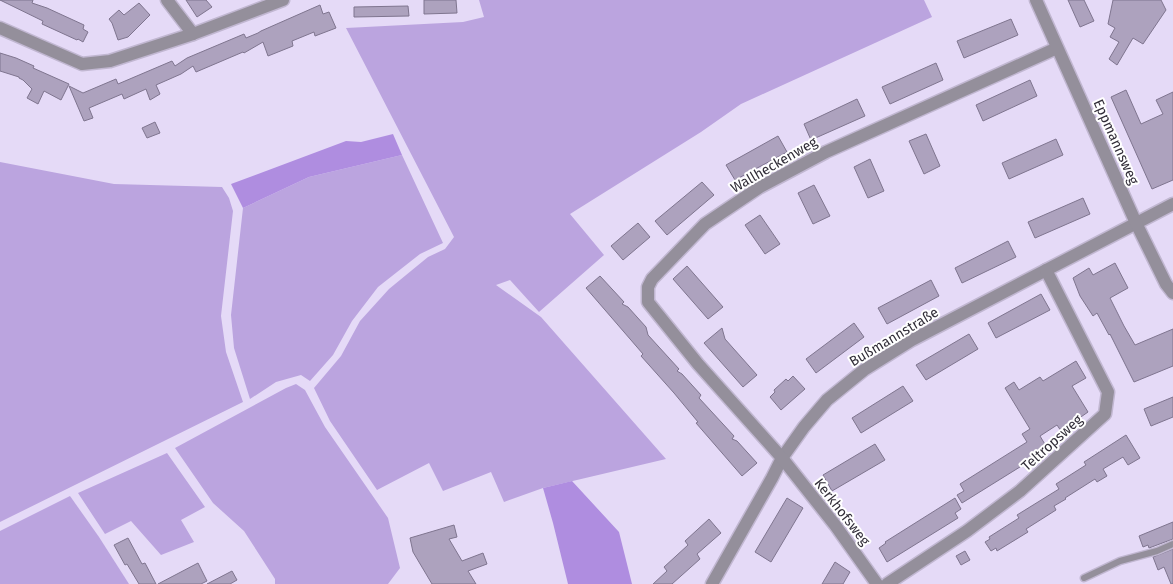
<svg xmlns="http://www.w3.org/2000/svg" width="1173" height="584" viewBox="0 0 1173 584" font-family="'Fira Sans',sans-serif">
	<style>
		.green { fill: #bba4df }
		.forest { fill: #af8de0 }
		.building { fill: #ada2be; stroke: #7f758f }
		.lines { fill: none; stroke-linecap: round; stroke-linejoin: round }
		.service-casing { stroke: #c1b7d1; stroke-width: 9 }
		.minor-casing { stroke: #c1b7d1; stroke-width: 15 }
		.tertiary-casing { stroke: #c1b7d1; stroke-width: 15 }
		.service { stroke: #948f9b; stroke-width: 6 }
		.minor { stroke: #948f9b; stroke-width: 12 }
		.tertiary { stroke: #948f9b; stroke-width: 12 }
		.labels { text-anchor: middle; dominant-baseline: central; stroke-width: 4; stroke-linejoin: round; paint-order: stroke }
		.street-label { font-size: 14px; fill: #312d38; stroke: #fff }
	</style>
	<rect width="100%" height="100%" fill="#e5daf7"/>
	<g class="green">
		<polygon points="479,0 924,0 932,17 741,104 701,132 570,214 604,255 539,312 510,280 496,285 541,317 666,459 543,488 504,502 491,472 443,491 429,463 377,490 330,421 314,388 341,356 360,321 389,289 428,257 445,249 454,237 346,28 463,22 484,17"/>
		<polygon points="402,155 443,243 420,254 378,287 352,321 333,355 310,381 301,375 276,382 250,399 234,348 231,315 243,208 309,177"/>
		<polygon points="0,162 114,184 222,187 229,198 233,211 221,316 226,352 243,402 0,522"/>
		<polygon points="296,384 305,390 325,427 388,518 400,568 388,584 275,584 275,579 244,531 213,503 175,448 286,388"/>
		<polygon points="167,453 205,507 181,520 194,542 161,555 131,521 105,534 78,493"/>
		<polygon points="70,496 99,537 129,584 0,584 0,531"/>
	</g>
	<g class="forest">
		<polygon points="393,134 402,155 309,177 243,208 231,184 346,141 361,142"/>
		<polygon points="572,481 619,532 632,584 568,584 553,523 543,488"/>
	</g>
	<g class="building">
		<polygon points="0,0 33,0 32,3 47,8 84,25 83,29 88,32 83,42 78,39 77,40 42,24 43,21"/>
		<polygon points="186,0 206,0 212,7 197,17"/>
		<polygon points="424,0 456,0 457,13 424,14"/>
		<polygon points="1068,0 1084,0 1094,21 1080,27"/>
		<polygon points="1113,0 1161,0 1166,10 1143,44 1133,38 1117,65 1109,59 1119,42 1110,37 1115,28 1108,24"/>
		<polygon points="139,3 150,15 128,37 118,40 112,23 109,19 119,10 124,15"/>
		<polygon points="320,5 323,14 329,12 336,28 315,36 314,32 292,41 293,46 268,56 263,42 244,53 243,52 196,72 193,66 181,74 156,85 160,94 150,100 146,89 124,99 122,94 89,108 93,118 84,121 69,86 83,93 116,79 118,84 172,61 175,66 187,58 244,34 246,38 258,33 261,31"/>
		<polygon points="408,6 409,16 354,17 354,7"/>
		<polygon points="1011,19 1018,35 964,58 957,41"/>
		<polygon points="0,53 16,58 34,66 33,68 69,84 61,100 44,91 38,104 27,98 32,89 23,80 19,78 19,77 0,71"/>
		<polygon points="936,63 943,80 890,104 882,87"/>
		<polygon points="1030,80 1037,96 983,121 976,105"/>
		<polygon points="1126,90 1141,124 1163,114 1156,100 1173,92 1173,180 1152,189 1111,97"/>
		<polygon points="857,99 865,116 811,140 804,124"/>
		<polygon points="155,122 160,133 147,138 142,128"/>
		<polygon points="926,134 940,166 924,174 909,141"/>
		<polygon points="778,136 787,152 735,180 726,165"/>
		<polygon points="1056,139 1063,155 1009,179 1002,163"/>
		<polygon points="870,159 884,191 868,198 854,167"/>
		<polygon points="702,182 714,195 667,235 655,221"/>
		<polygon points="814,185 830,216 813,224 798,193"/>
		<polygon points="1083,198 1090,214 1035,238 1028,222"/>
		<polygon points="760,215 780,244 765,254 745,225"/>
		<polygon points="638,223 650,237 623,260 611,246"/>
		<polygon points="1008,241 1016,257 962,283 955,268"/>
		<polygon points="1115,263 1128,288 1110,298 1124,326 1135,345 1173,329 1173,366 1134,382 1110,334 1109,335 1097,313 1093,316 1080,296 1073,278 1089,268 1093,275"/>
		<polygon points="687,266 723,307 708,319 673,279"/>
		<polygon points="600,276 624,302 622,304 628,307 646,327 648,335 679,369 677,371 682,374 701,395 699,398 734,436 732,439 737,441 757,463 742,476 696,423 698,422 674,393 641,356 643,354 586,288"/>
		<polygon points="931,280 939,296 887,324 878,308"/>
		<polygon points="1041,294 1050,310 996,338 988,323"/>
		<polygon points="854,323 864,337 816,373 806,359"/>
		<polygon points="722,328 725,339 757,375 743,387 704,343"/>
		<polygon points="969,334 978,349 926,380 916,365"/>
		<polygon points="1076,361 1086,378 1072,386 1088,412 1061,431 1057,425 1040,436 1046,446 1034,454 1036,457 962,503 957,495 964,491 960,484 1027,442 1022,434 1030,429 1005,388 1014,382 1019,390 1040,377 1043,381"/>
		<polygon points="793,376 805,389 781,410 770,397 775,392 774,390 786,379 788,381"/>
		<polygon points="903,386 913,401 861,433 852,418"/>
		<polygon points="1173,397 1173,417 1151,426 1144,409"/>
		<polygon points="1126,435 1140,458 1128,465 1123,457 1103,469 1107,476 1097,482 1095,479 1065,498 1066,499 1054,506 1056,510 1026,529 1028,532 997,551 996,548 991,551 985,542 990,539 989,537 1019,518 1017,515 1059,489 1056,484 1086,465 1084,462"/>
		<polygon points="875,444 885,460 832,491 823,475"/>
		<polygon points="787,498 803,508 771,562 755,552"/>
		<polygon points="955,498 961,509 955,513 958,518 887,562 879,548 886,543 885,542"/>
		<polygon points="709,519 721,533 697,554 700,559 672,584 653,584 667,571 664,567 688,545 685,541"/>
		<polygon points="1173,522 1173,539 1149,548 1148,545 1143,547 1139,536"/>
		<polygon points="454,525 457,537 449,539 462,561 483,553 487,564 468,571 476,584 432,584 413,552 410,538"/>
		<polygon points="128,538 142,564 145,563 156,584 139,584 127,564 125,565 114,545"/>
		<polygon points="1173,549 1173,584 1171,584 1164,567 1158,570 1153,557"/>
		<polygon points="965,551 970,560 961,565 956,556"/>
		<polygon points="835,562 850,572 843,584 822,584"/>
		<polygon points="198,563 207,581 201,584 158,584"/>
		<polygon points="232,571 237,580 230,584 207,584"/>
	</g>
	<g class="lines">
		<g class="service-casing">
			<polyline id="service" points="1084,578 1120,561 1157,551 1173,544"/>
		</g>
		<g class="minor-casing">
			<g id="minor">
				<polyline points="167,0 193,34"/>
				<polyline points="0,28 82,64 110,61 193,34 283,0"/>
				<polyline points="712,584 772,478 782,458 804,427 827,400 864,370 912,340 1173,204"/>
				<polyline points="877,584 835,525 782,458 698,364 648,302 648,287 652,279 705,224 760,187 826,152 1057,48"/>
				<polyline points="887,584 967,531 1020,491 1105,414 1108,392 1046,270"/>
			</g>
		</g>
		<g class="tertiary-casing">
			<polyline id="tertiary" points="1036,0 1136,223 1166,284 1173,293"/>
		</g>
		<use href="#service" class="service"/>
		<use href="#minor" class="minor"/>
		<use href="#tertiary" class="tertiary"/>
	</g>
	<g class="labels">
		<g class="street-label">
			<text transform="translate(1116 142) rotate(66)">Eppmannsweg</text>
			<text transform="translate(774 165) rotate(-30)">Wallheckenweg</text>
			<text transform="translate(894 337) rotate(-31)">Bußmannstraße</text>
			<text transform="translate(1052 443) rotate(-42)">Teltropsweg</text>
			<text transform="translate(842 512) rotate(52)">Kerkhofsweg</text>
		</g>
	</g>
</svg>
